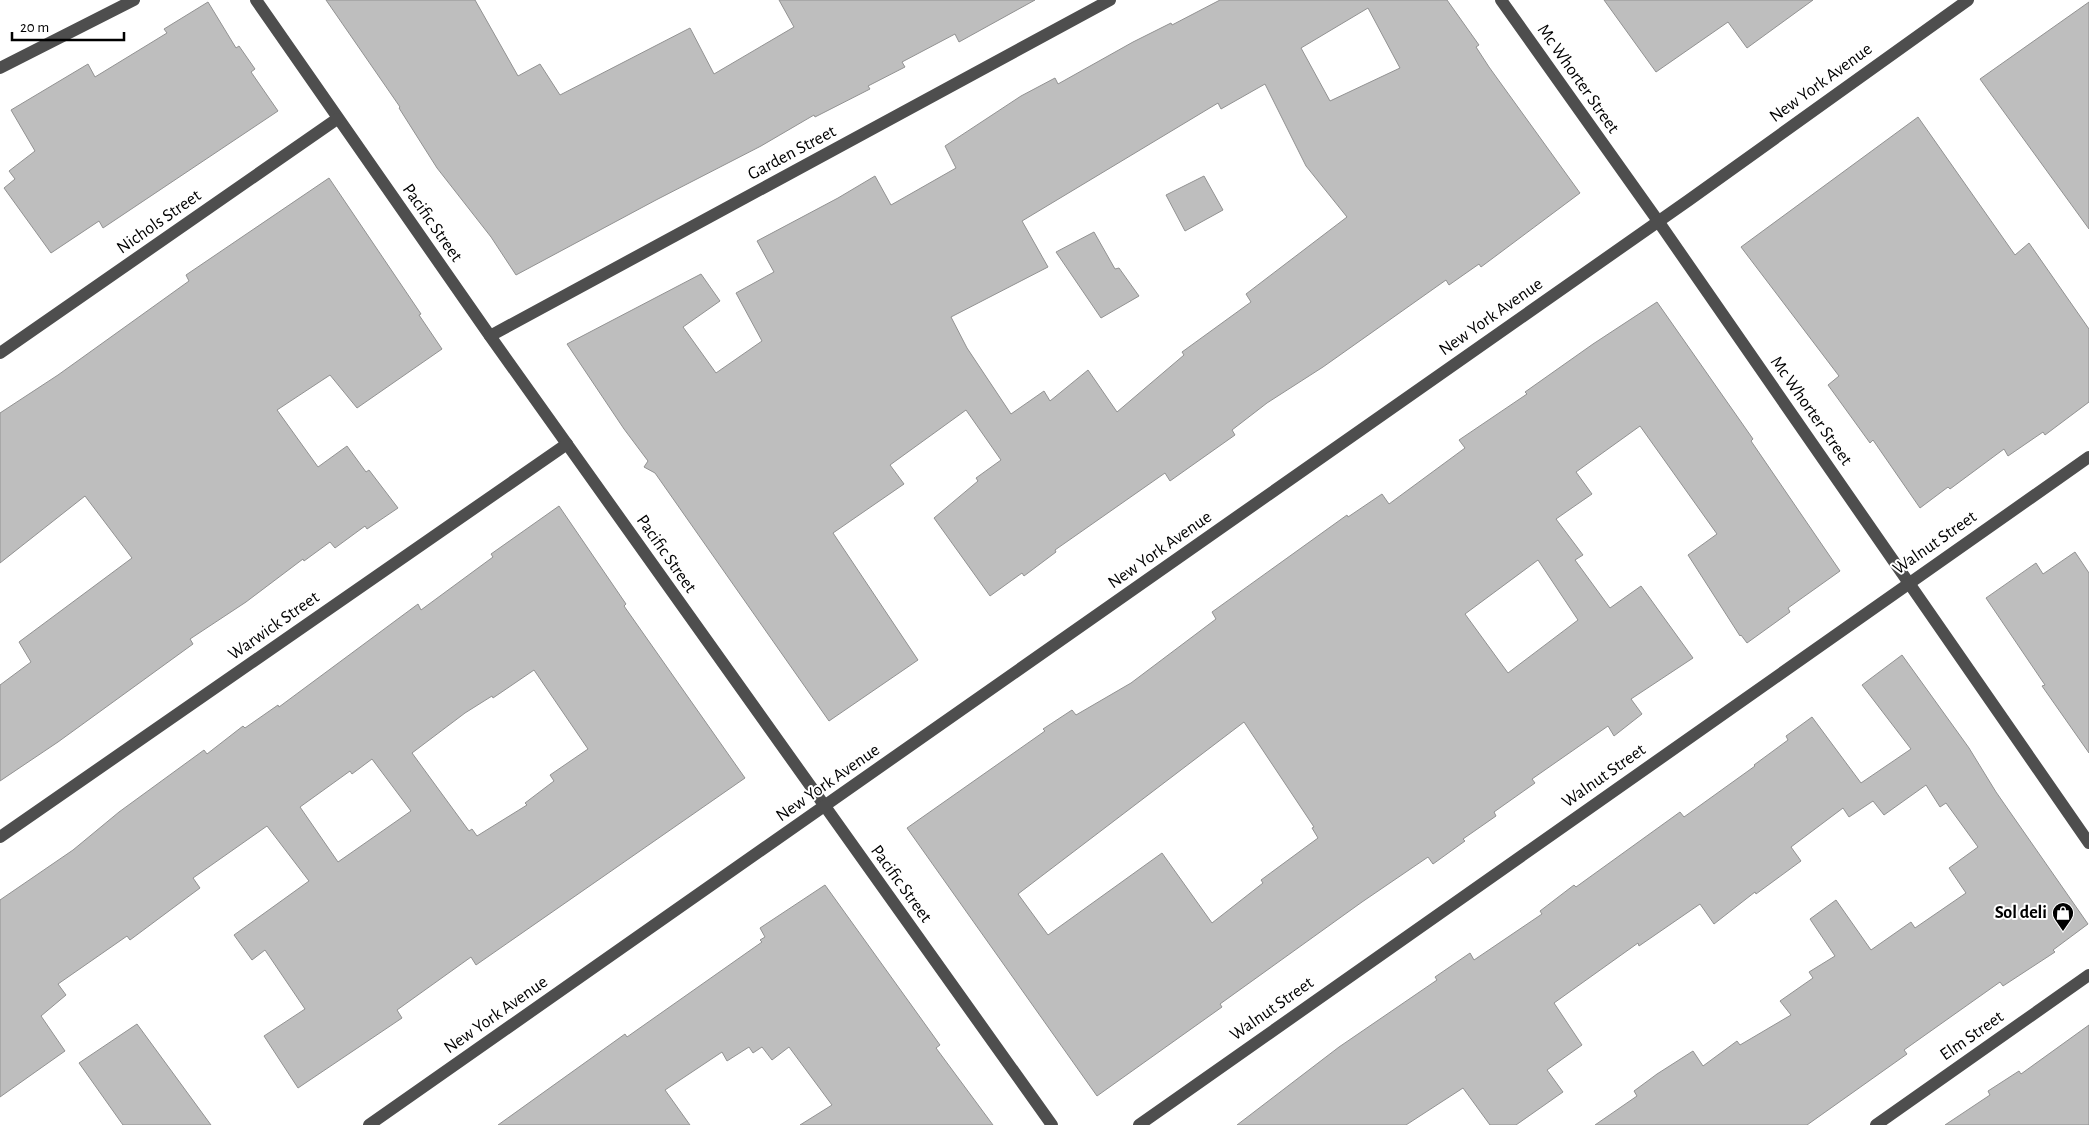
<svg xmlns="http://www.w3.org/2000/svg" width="2089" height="1125" viewBox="0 0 2089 1125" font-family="'Alegreya Sans',sans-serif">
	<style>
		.building { fill: #bebebe; stroke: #929292; fill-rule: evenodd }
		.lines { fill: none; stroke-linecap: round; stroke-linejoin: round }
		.minor { stroke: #4e4e4e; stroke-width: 12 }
		.labels { text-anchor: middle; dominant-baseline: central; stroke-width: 4; stroke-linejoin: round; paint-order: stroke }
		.street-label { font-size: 18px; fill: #000; stroke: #fff }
		.poi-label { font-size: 18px; font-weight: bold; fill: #000; stroke: #fff; text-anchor: end }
	</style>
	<rect width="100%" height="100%" fill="#fff"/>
	<g class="building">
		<polygon points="326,0 475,0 518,76 540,64 560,95 690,28 714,74 794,27 779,0 1035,0 959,42 955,34 902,62 905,67 868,86 870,89 815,117 814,115 761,146 656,200 516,275 491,237 437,168 399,108 400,107"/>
		<path d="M1220,0H1447L1479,45L1476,47L1489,67L1580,193L1481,267L1479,264L1449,285L1446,280L1323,367L1267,403L1232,430L1235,435L1170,481L1165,473L1055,550L1056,552L1024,576L1022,573L990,596L934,518L978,481L976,478L1001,460L966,410L890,465L904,484L833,533L918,660L829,721L655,473L644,467L648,461L624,429L567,344L701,274L720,301L683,327L716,373L762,341L736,293L774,272L757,241L838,198L875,176L891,205L956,168L945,146L1021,96L1055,78L1058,84L1133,42L1171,23L1172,25ZM1368,8L1400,68L1330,101L1301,48ZM1265,84L1306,166L1347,217L1246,294L1251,302L1182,352L1184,355L1117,412L1088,370L1050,401L1044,391L1011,414L967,348L951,317L1048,267L1022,221L1218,103L1221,109Z"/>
		<polygon points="1604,0 1813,0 1747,48 1728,22 1656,72"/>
		<polygon points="208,2 236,48 239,46 255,69 251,72 278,111 103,228 99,221 51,253 4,188 15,179 9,171 35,151 11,110 88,64 95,77 167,33 164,29"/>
		<polygon points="2089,2 2089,229 1980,79"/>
		<polygon points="1918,117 2015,255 2029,243 2089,329 2089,402 2045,435 2043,432 2008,456 2004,449 1950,489 1948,487 1920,508 1873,440 1870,443 1828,385 1839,376 1741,247"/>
		<polygon points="1204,176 1223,210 1185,231 1166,195"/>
		<polygon points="329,178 421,314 419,315 442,349 357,408 330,375 277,410 318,467 347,446 366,472 369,470 398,508 367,529 365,526 335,548 330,542 304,561 303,559 246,602 190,639 193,644 58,742 0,781 0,685 31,662 19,642 132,558 85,496 0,563 0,413 58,375 189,281 186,275"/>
		<polygon points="1094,232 1115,269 1119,268 1139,296 1101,318 1056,252"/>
		<path d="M1657,302L1753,439L1751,441L1840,571L1788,608L1790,612L1747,643L1741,635L1740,636L1688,555L1717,534L1640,426L1576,472L1592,494L1556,519L1583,555L1575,560L1610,608L1641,586L1693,658L1631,699L1642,714L1614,736L1608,726L1532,779L1535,783L1494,812L1496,816L1463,839L1465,841L1433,864L1428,857L1362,902L1220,1004L1222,1007L1097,1096L907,828L1045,731L1043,729L1072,710L1076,715L1131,683L1216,619L1212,612L1347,515L1348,517L1382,494L1389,504L1465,448L1459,440L1527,394L1525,392L1593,344ZM1538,560L1578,620L1508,673L1465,614ZM1244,722L1314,827L1312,828L1318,838L1261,880L1263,883L1212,923L1162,853L1048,935L1018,894Z"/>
		<path d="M559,506L626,604L624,606L745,778L476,965L471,957L397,1010L402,1018L298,1088L264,1036L305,1009L265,950L252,960L234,935L309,881L267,826L193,878L200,888L177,905L130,940L127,936L58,984L66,995L41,1016L65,1051L0,1097V900L73,850L119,812L204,750L207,754L243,726L245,728L278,705L279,707L418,604L421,610L493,557L491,554ZM534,670L588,749L550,775L554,781L525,803L527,805L477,836L472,829L469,831L412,753L465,713L492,696L493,698ZM372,759L411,811L338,862L300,807L350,771L352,774Z"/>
		<polygon points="2075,552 2089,573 2089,753 2042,686 2045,685 1986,598 2036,563 2043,574"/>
		<polygon points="1902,655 1969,748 1996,792 2088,924 2053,950 2055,952 2003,986 2000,982 1904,1050 1907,1054 1807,1125 1595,1125 1637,1096 1634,1091 1657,1074 1693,1051 1703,1066 1737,1041 1740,1045 1791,1015 1780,1001 1813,978 1809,972 1835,956 1810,919 1836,900 1871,950 1911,922 1915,928 1966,893 1949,868 1978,847 1946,803 1940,807 1926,785 1884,815 1873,801 1849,817 1843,808 1791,847 1801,861 1756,894 1755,892 1714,924 1700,904 1639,946 1638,943 1554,1003 1582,1045 1547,1070 1563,1092 1516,1125 1490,1125 1463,1088 1406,1125 1237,1125 1339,1047 1437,980 1435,977 1470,953 1474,960 1542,914 1540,911 1574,885 1576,887 1680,812 1684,817 1755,766 1754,765 1788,740 1786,736 1812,717 1861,783 1911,749 1862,685"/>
		<polygon points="825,885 940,1045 936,1048 993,1125 800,1125 832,1105 789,1047 772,1060 762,1047 753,1053 749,1047 727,1061 722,1052 665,1090 690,1125 498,1125 625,1034 627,1037 762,942 760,940 765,937 760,928"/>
		<polygon points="137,1024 211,1125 123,1125 79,1063"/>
		<polygon points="2089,1025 2089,1125 1945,1125 1990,1095 1988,1091 2019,1071 2021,1074"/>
	</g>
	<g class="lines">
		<g class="minor">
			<polyline points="256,0 490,336 1052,1125"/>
			<polyline points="1501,0 1658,221 2089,843"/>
			<polyline points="0,68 134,0"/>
			<polyline points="490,336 1110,0"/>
			<polyline points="0,353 337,119"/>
			<polyline points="0,837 567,444"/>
			<polyline points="369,1125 1689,200 1968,0"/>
			<polyline points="1139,1125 2089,457"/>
			<polyline points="1876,1125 2089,975"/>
		</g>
	</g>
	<defs>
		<g id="shop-pin" transform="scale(1.125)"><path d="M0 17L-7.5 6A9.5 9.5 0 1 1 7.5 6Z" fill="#000" stroke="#fff"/><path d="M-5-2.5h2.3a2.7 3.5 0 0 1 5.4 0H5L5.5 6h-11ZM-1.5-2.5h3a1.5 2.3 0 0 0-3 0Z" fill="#fff"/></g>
	</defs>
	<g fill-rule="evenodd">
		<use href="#shop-pin" x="2063" y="913"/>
	</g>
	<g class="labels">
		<g class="street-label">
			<text transform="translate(1578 79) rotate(55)">Mc Whorter Street</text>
			<text transform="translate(1821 83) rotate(-36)">New York Avenue</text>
			<text transform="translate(792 153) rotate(-28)">Garden Street</text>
			<text transform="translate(159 222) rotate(-35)">Nichols Street</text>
			<text transform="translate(432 223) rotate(55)">Pacific Street</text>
			<text transform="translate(1491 317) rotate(-35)">New York Avenue</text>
			<text transform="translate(1811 411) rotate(55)">Mc Whorter Street</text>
			<text transform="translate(1935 543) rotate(-35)">Walnut Street</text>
			<text transform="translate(1160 550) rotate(-35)">New York Avenue</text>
			<text transform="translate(666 554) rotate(55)">Pacific Street</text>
			<text transform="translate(274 626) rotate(-35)">Warwick Street</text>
			<text transform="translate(1604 776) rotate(-35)">Walnut Street</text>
			<text transform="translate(828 783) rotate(-35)">New York Avenue</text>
			<text transform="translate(901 884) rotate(54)">Pacific Street</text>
			<text transform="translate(1272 1009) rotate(-35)">Walnut Street</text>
			<text transform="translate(496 1015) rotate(-35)">New York Avenue</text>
			<text transform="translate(1972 1036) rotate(-35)">Elm Street</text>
		</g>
		<g class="poi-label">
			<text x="2047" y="913">Sol deli</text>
		</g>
	</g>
	<path d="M12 32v8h112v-8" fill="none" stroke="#000000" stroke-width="2.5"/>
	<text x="20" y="32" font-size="15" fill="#000000" stroke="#ffffff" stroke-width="4" paint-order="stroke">20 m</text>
</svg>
